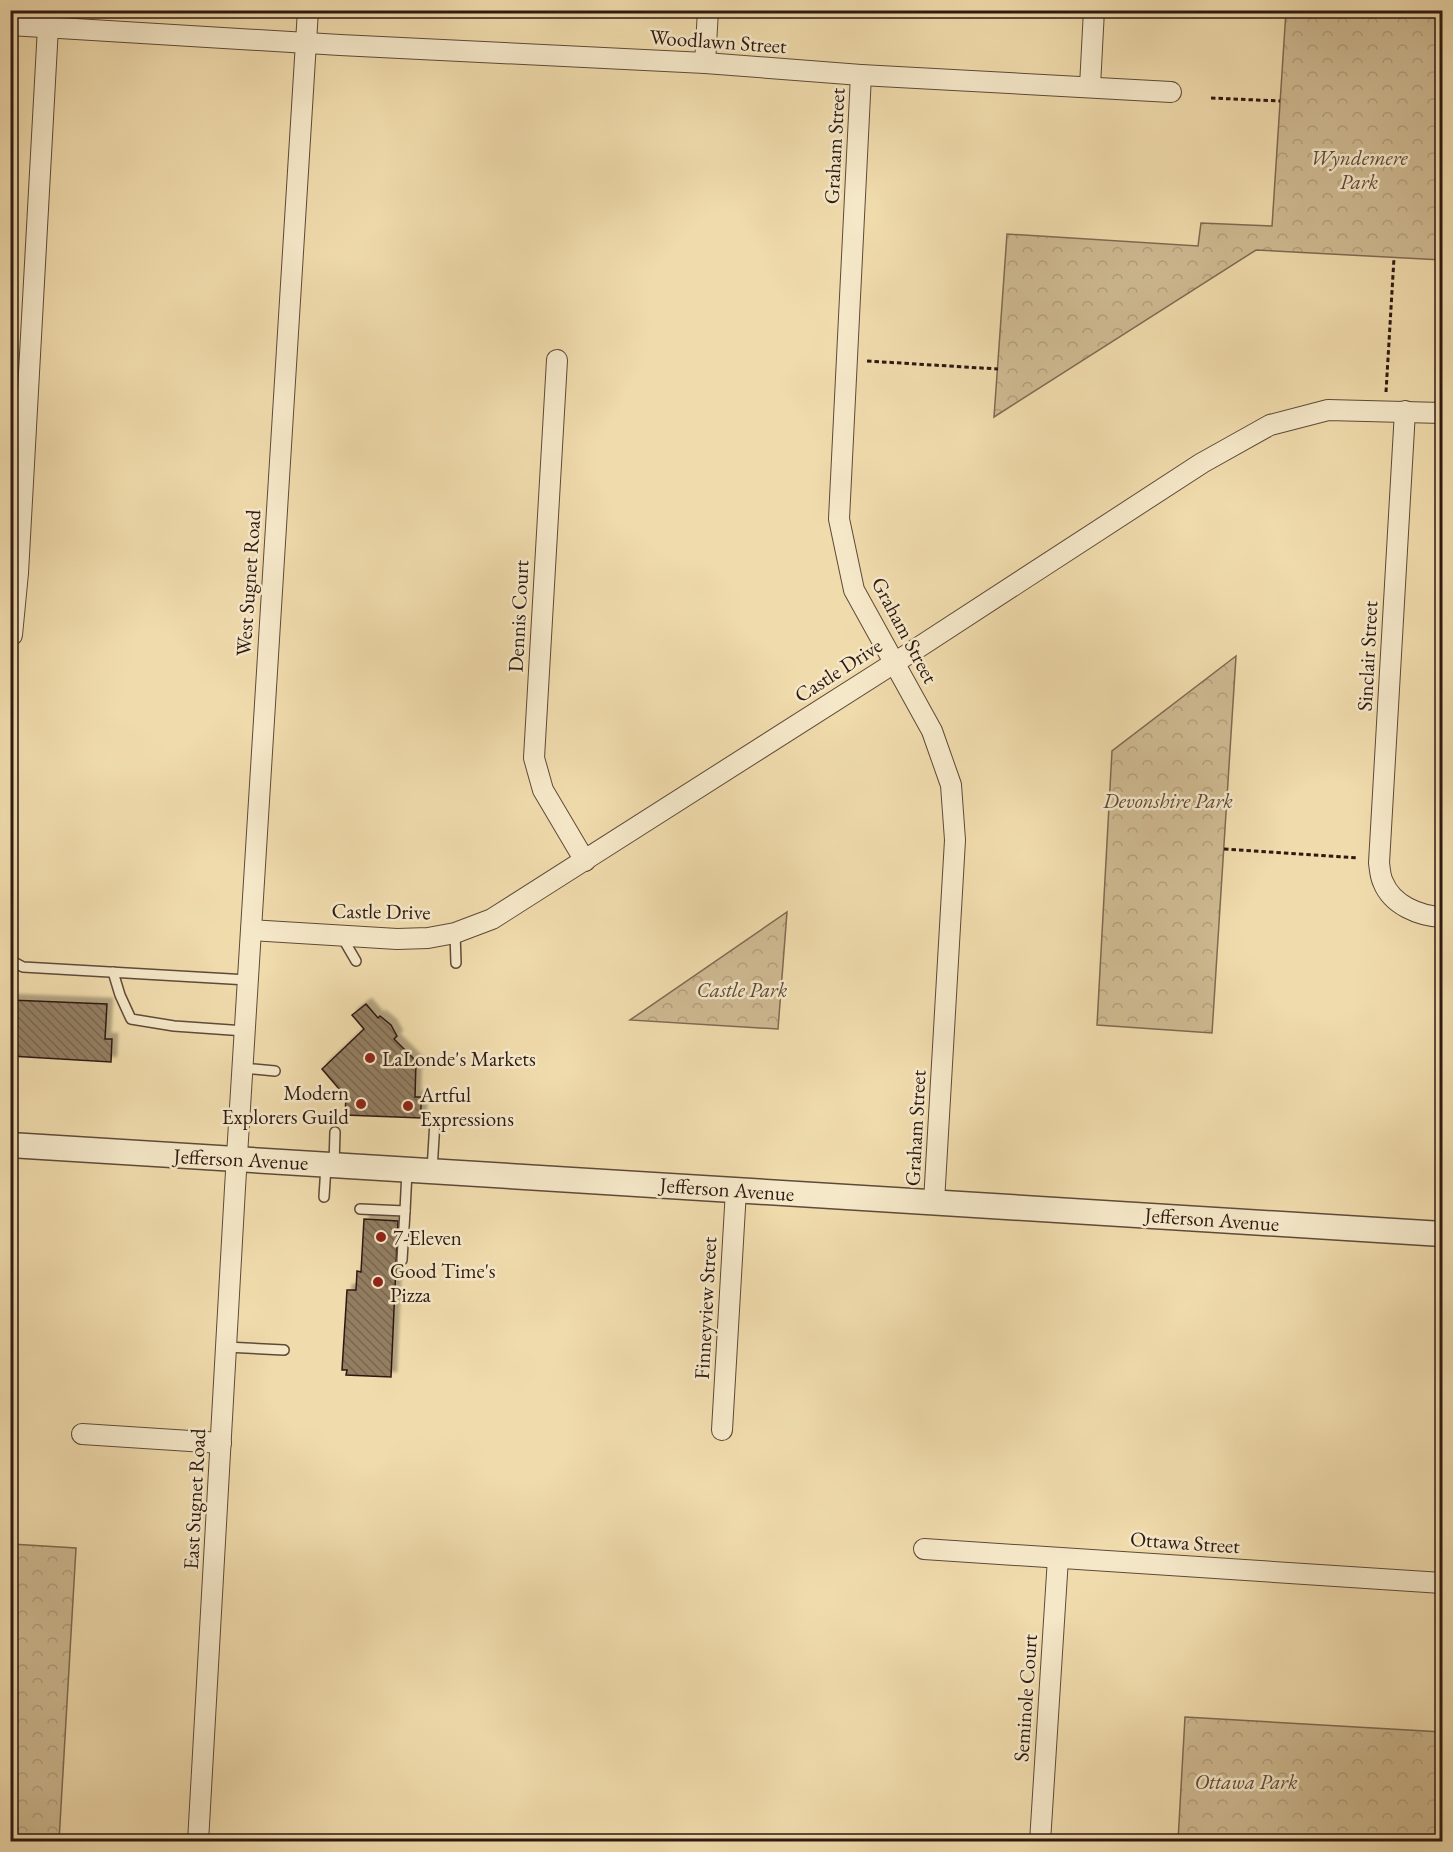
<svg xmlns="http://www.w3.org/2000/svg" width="1453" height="1852" viewBox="0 0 1453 1852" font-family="'EB Garamond',serif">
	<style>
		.park { fill: url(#park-crowns); stroke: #7e6a52; stroke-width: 1.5 }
		.building { fill: url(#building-back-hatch); stroke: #2e1912; stroke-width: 1.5; filter: url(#shadow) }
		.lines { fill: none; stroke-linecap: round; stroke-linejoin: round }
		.service-casing { stroke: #5e4a38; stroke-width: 12 }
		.minor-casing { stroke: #5e4a38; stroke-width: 22 }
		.tertiary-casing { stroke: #5e4a38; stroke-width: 27 }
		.path { stroke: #2e1912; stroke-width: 3; stroke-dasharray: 4.5 3; stroke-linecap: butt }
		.service { stroke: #f5e8c9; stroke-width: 9 }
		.minor { stroke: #f5e8c9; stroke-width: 20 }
		.tertiary { stroke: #f5e8c9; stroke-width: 24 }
		.poi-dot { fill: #8f2418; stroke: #f5e8c9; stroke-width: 2 }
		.labels { text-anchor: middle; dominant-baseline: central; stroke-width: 5; stroke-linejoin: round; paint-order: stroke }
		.street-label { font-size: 21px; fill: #2e1912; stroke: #f5e8c9 }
		.park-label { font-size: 21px; font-style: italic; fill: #5e4938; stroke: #f5e8c9 }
		.poi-label { font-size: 21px; fill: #2e1912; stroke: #f5e8c9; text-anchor: start }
	</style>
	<defs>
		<pattern id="park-crowns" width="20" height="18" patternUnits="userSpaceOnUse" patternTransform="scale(1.5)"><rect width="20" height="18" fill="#cfba92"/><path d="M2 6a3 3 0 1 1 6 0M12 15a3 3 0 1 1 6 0" fill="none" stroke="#b29f7d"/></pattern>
		<pattern id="building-back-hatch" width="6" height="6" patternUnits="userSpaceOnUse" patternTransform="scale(1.5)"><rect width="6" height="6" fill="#937e62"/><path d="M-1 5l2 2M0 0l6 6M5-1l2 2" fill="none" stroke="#78664f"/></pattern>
		<filter id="shadow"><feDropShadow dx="5.5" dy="-5.5" stdDeviation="1.5" flood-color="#0004"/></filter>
	</defs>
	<rect width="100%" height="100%" fill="#f0dbac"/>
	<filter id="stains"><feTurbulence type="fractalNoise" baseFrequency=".00333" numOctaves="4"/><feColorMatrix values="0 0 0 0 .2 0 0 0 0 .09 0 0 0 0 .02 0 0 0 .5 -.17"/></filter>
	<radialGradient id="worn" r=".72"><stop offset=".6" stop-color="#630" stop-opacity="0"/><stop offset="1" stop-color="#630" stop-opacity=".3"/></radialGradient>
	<g class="park">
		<polygon points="1286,11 1442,11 1442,260 1256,250 994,417 1007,234 1198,246 1201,223 1272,226"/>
		<polygon points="1236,656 1212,1033 1097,1025 1112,751"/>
		<polygon points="787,912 778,1029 630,1020"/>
		<polygon points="11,1544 76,1548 59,1841 11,1841"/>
		<polygon points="1185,1717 1442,1732 1442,1841 1178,1841"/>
	</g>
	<g class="building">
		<polygon points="10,1000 107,1004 105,1039 112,1039 111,1062 10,1056"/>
		<polygon points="366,1004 378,1018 380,1016 391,1025 397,1036 394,1039 416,1061 415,1097 421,1097 421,1118 345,1115 346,1097 322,1069 364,1029 352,1015"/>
		<polygon points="364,1219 398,1221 391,1377 346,1375 347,1370 342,1370 347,1290 356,1290 357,1271 361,1272"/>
	</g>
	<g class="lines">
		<g class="service-casing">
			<g id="service">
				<polyline points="455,933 456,963"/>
				<polyline points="342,937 356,961"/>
				<polyline points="10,960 23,967 248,980"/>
				<polyline points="113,972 120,995 131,1019 174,1026 245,1031"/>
				<polyline points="242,1068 275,1071"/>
				<polyline points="334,1164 335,1132"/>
				<polyline points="432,1170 435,1121"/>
				<polyline points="324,1197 326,1166"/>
				<polyline points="360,1209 405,1211 407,1171"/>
				<polyline points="402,1260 405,1211"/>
				<polyline points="226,1347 284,1350"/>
			</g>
		</g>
		<g class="minor-casing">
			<g id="minor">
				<polyline points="10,25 340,45 705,63 861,75 1171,92"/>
				<polyline points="705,63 708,10"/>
				<polyline points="861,75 839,519 854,590 932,731 951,785 955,840 934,1202"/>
				<polyline points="1090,86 1094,10"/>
				<polyline points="557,360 534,758 543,790 585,861"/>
				<path d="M1405,411L1379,863C1380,869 1380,876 1383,882C1392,905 1419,916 1442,917"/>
				<polyline points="12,635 18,573 48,27"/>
				<polyline points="251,930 397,939 428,938 455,933 492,919 913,651 1202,463 1270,425 1328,410 1442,413"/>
				<polyline points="722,1430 736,1190"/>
				<polyline points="82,1434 221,1443"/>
				<polyline points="924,1549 1442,1583"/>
				<polyline points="198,1842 235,1188 308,10"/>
				<polyline points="1040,1842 1058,1558"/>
			</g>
		</g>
		<g class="tertiary-casing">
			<polyline id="tertiary" points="10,1145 1442,1234"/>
		</g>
		<g class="path">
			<polyline points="1211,98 1280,101"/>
			<polyline points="867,361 998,369"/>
			<polyline points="1386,392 1394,258"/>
			<polyline points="1224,849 1358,858"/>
		</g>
		<use href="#service" class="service"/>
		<use href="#minor" class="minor"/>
		<use href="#tertiary" class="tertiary"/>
	</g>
	<g class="poi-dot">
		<circle cx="370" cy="1058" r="6"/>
		<circle cx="361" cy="1104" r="6"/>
		<circle cx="408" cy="1106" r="6"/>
		<circle cx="381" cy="1237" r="6"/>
		<circle cx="378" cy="1282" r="6"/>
	</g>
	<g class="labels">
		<g class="street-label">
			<text transform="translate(718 41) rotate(4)">Woodlawn Street</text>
			<text transform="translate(834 146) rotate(-87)">Graham Street</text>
			<text transform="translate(248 583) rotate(-86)">West Sugnet Road</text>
			<text transform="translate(518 616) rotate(-87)">Dennis Court</text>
			<text transform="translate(905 630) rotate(62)">Graham Street</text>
			<text transform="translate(1367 656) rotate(-87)">Sinclair Street</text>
			<text transform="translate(838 670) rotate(-33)">Castle Drive</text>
			<text transform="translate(381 911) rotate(1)">Castle Drive</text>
			<text transform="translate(915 1128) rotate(-87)">Graham Street</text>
			<text transform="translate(241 1159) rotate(3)">Jefferson Avenue</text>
			<text transform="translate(727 1189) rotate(4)">Jefferson Avenue</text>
			<text transform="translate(1212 1219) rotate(4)">Jefferson Avenue</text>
			<text transform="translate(705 1308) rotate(-87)">Finneyview Street</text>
			<text transform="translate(194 1499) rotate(-87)">East Sugnet Road</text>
			<text transform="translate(1185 1542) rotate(4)">Ottawa Street</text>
			<text transform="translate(1025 1698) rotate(-86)">Seminole Court</text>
		</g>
		<g class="park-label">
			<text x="1359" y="157">Wyndemere<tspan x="1359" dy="24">Park</tspan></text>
			<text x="1168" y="800">Devonshire Park</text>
			<text x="742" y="989">Castle Park</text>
			<text x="1246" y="1781">Ottawa Park</text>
		</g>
		<g class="poi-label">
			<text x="382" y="1058">LaLonde's Markets</text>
			<text x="349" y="1092" text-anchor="end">Modern<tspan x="349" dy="24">Explorers Guild</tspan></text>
			<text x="420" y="1094">Artful<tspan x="420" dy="24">Expressions</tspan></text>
			<text x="393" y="1237">7-Eleven</text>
			<text x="390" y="1270">Good Time's<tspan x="390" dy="24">Pizza</tspan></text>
		</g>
	</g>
	<rect width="1453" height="1852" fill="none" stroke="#f0dbac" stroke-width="36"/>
	<rect x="12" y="12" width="1429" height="1828" fill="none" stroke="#2e1912" stroke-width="3"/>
	<rect x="18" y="18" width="1417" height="1816" fill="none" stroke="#2e1912" stroke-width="1.5"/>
	<rect width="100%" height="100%" filter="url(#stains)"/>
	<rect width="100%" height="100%" fill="url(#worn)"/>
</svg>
